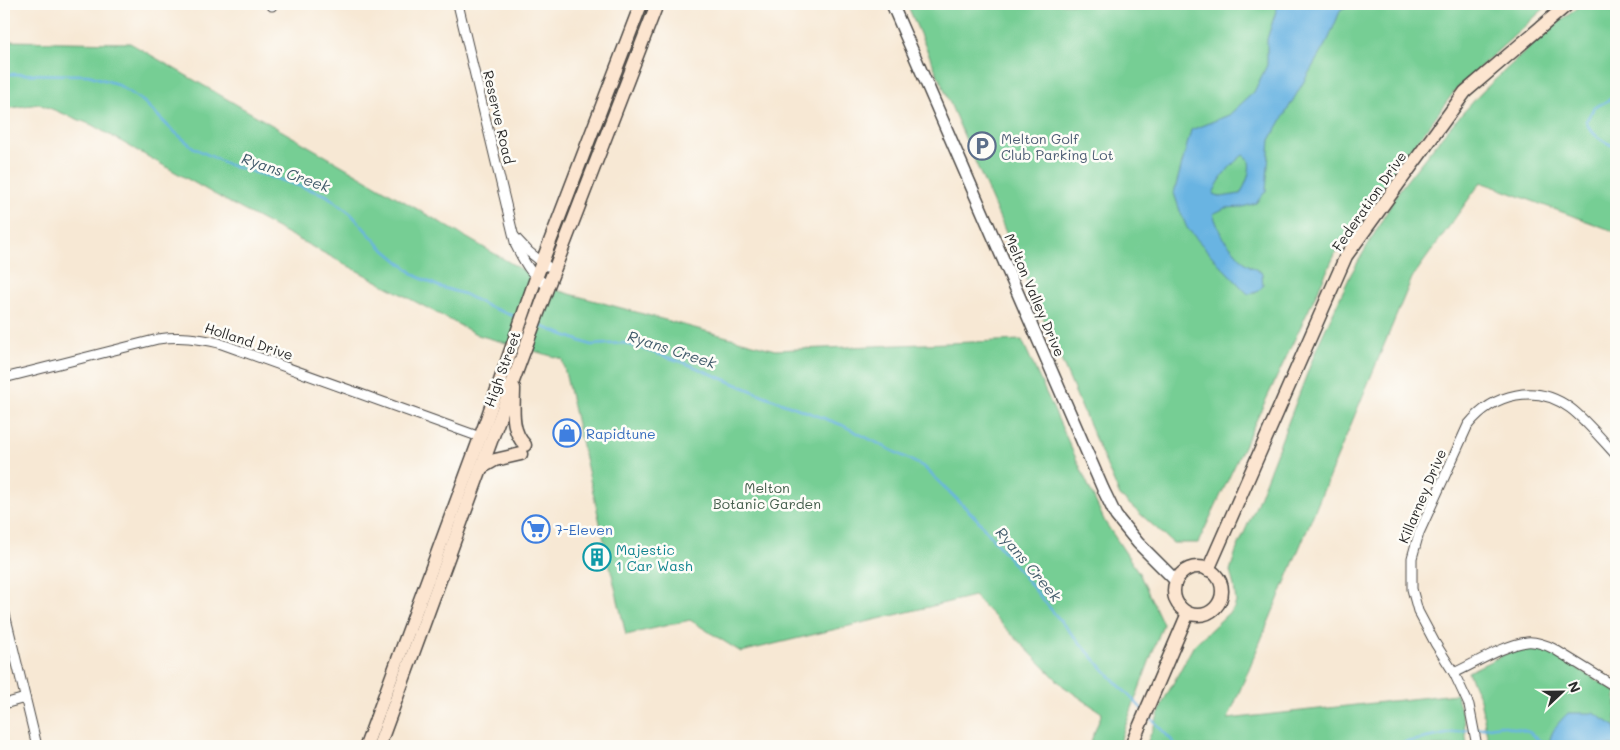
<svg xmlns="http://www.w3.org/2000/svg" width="1620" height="750" viewBox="0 0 1620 750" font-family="Mali,sans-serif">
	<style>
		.green { fill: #76ce94; stroke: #507c60 }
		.water { fill: #69b4e2; stroke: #4a7086; fill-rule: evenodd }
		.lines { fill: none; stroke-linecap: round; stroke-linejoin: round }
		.stream { stroke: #69b4e2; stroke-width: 2.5 }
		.minor-casing { stroke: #4a4744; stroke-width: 11 }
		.tertiary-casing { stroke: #4a4744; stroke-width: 14 }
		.secondary-casing { stroke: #4a4744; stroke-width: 15 }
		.minor { stroke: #fff; stroke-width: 9 }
		.tertiary { stroke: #fff; stroke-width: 11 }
		.secondary { stroke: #fce5d0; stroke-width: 12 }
		.labels { text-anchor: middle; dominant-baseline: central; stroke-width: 5; stroke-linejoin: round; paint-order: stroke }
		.street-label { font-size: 14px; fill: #2b2b2b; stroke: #fdfcf7 }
		.service-label { font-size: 14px; fill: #4e5e75; stroke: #fdfcf7; text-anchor: start }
		.shop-label { font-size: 14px; fill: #366cbe; stroke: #fdfcf7; text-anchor: start }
		.park-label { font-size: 14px; fill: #425c4a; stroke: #fdfcf7 }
		.culture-label { font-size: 14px; fill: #0d838f; stroke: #fdfcf7; text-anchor: start }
		.water-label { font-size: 15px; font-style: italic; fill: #415b6b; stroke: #fdfcf7 }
	</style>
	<rect width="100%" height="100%" fill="#fdfcf7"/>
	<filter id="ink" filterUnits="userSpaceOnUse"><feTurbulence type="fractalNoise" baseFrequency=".02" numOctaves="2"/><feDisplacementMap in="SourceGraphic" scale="10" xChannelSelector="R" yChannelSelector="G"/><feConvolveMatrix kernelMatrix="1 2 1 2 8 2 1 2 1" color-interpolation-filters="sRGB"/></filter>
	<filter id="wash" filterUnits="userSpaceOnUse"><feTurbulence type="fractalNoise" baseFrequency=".0096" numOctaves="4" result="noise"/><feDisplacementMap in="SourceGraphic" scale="20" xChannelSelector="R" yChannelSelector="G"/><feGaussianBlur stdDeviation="1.12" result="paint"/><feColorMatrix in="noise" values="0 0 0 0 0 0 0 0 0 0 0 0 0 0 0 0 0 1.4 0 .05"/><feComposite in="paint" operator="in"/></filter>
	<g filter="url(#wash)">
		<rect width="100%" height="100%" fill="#f7e8d4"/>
		<g class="green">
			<polygon points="907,4 1549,4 1457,88 1339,246 1198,543 1173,543 1120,496"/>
			<polygon points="1583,4 1616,4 1616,232 1481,182 1412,278 1228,719 1456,694 1464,721 1467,746 1146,746 1164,700 1194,645 1234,608 1236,602 1234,586 1230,571 1236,551 1256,506 1318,345 1351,274 1400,189 1448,129 1482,92 1548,30"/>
			<polygon points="4,41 130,43 559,291 775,350 1022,340 1105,522 1139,573 1163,624 1118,746 1089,746 1102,713 1063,686 974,596 741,652 690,620 626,635 562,359 478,335 230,203 92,125 39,104 4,109"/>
			<polygon points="1524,645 1542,646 1616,692 1616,746 1488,746 1488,740 1480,699 1468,672"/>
		</g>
		<g class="water">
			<path d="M1283,4H1354L1341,9L1329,38L1270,140L1266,191L1256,203L1243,207L1225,208L1213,214L1222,237L1245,263L1262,273L1263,286L1257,292L1248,294L1218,263L1187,228L1180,211L1174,193L1191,130L1229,115L1254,92L1267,65V39L1277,8ZM1243,155L1249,160C1251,173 1246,184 1240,194L1221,197L1213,194C1219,179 1230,165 1243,155Z"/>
			<path d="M1568,713H1594L1616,727V746H1549C1550,731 1558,723 1568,713Z"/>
		</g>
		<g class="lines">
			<g class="stream">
				<polyline points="4,74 88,75 117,84 144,102 171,129 194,148 229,165 278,179 326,195 351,214 380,246 416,276 440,287 464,294 487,306 519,318"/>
				<path d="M1616,96L1594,108L1586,121C1591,135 1603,142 1616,147"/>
				<polyline points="538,325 591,345 624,343 685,363 762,395 842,425 924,467 976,518 1063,624 1105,671 1143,710"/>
				<polyline points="1148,715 1177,746"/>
				<polyline points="1476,729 1501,725 1529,732 1546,746"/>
				<polyline points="1387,746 1471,729"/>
			</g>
		</g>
	</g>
	<g filter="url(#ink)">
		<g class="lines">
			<g class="minor-casing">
				<g id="minor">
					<polyline points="270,4 272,6"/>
					<path d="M458,4L516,246C526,265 530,274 548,286"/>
					<polyline points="514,236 529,252 547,266"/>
					<path d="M4,378L158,339C180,336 197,338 219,343L480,437"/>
					<polyline points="4,610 37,746"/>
					<path d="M1454,673C1476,663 1504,645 1527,642C1536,641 1546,645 1554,649L1616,687"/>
					<polyline points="4,704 25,698"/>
					<path d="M1477,746L1469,705L1454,673L1435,643L1418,611L1412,589V558L1419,533L1468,425C1494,393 1536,383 1570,408C1585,419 1603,441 1616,455"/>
				</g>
			</g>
			<g class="tertiary-casing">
				<polyline id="tertiary" points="892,4 1103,489 1116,516 1138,543 1176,581"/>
			</g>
			<g class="secondary-casing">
				<g id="secondary">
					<path d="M514,388C514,408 510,430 525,445"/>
					<polyline points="481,468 495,460 521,454"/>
					<circle cx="1198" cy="591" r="24"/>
					<polyline points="1208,570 1346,256 1465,92 1568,4"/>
					<polyline points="366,746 485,424 536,278 641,4"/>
					<polyline points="379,746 548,286 657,4"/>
					<polyline points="1131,746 1188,613"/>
				</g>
			</g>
			<use href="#minor" class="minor"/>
			<use href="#tertiary" class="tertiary"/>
			<use href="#secondary" class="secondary"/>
		</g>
	</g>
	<defs>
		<g id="parking-ring" transform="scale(1.4375)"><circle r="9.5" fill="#fdfcf7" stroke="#5c6f8a" stroke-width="1.5"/><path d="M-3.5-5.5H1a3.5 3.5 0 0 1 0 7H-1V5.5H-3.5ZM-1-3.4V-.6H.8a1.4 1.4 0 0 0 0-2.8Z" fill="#5c6f8a"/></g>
		<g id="shop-ring" transform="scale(1.4375)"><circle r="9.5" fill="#fdfcf7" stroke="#3f7fe0" stroke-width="1.5"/><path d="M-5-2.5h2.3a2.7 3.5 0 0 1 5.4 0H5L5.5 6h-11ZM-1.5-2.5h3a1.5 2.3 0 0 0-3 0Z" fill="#3f7fe0"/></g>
		<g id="supermarket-ring" transform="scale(1.4375)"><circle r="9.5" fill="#fdfcf7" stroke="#3f7fe0" stroke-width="1.5"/><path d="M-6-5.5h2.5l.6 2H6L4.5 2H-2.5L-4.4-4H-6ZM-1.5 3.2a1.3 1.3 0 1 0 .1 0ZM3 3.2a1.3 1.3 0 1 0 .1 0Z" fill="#3f7fe0"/></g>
		<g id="building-ring" transform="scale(1.4375)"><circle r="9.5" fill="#fdfcf7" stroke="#0f9aa8" stroke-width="1.5"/><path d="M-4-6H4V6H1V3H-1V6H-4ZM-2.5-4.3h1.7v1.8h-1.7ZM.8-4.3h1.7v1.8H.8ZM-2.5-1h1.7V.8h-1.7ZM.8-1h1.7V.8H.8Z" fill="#0f9aa8"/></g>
	</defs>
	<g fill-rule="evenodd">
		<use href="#parking-ring" x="982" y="146"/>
		<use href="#shop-ring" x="567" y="433"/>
		<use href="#supermarket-ring" x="536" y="529"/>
		<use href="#building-ring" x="597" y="557"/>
	</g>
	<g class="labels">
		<g class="street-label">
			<text transform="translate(499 117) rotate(77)">Reserve Road</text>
			<text transform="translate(1369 201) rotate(-55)">Federation Drive</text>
			<text transform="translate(1035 295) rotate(67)">Melton Valley Drive</text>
			<text transform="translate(249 341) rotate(18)">Holland Drive</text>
			<text transform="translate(502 369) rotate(-70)">High Street</text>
			<text transform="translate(1422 496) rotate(-67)">Killarney Drive</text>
		</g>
		<g class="service-label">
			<text x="1001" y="138">Melton Golf<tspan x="1001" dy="16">Club Parking Lot</tspan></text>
		</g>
		<g class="shop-label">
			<text x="586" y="433">Rapidtune</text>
			<text x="555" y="529">7-Eleven</text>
		</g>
		<g class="park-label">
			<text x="767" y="487">Melton<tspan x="767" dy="16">Botanic Garden</tspan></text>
		</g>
		<g class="culture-label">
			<text x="616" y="549">Majestic<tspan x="616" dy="16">1 Car Wash</tspan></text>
		</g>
		<g class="water-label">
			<text transform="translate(286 172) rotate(19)">Ryans Creek</text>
			<text transform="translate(672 349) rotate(18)">Ryans Creek</text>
			<text transform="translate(1029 564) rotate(50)">Ryans Creek</text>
		</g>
	</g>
	<rect width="1620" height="750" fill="none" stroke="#fdfcf7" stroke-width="20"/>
	<g transform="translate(1562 692) rotate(68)" stroke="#fdfcf7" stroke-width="4" paint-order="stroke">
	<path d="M0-4L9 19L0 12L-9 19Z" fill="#2b2b2b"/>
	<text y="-8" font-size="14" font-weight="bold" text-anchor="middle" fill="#2b2b2b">N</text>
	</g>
</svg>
